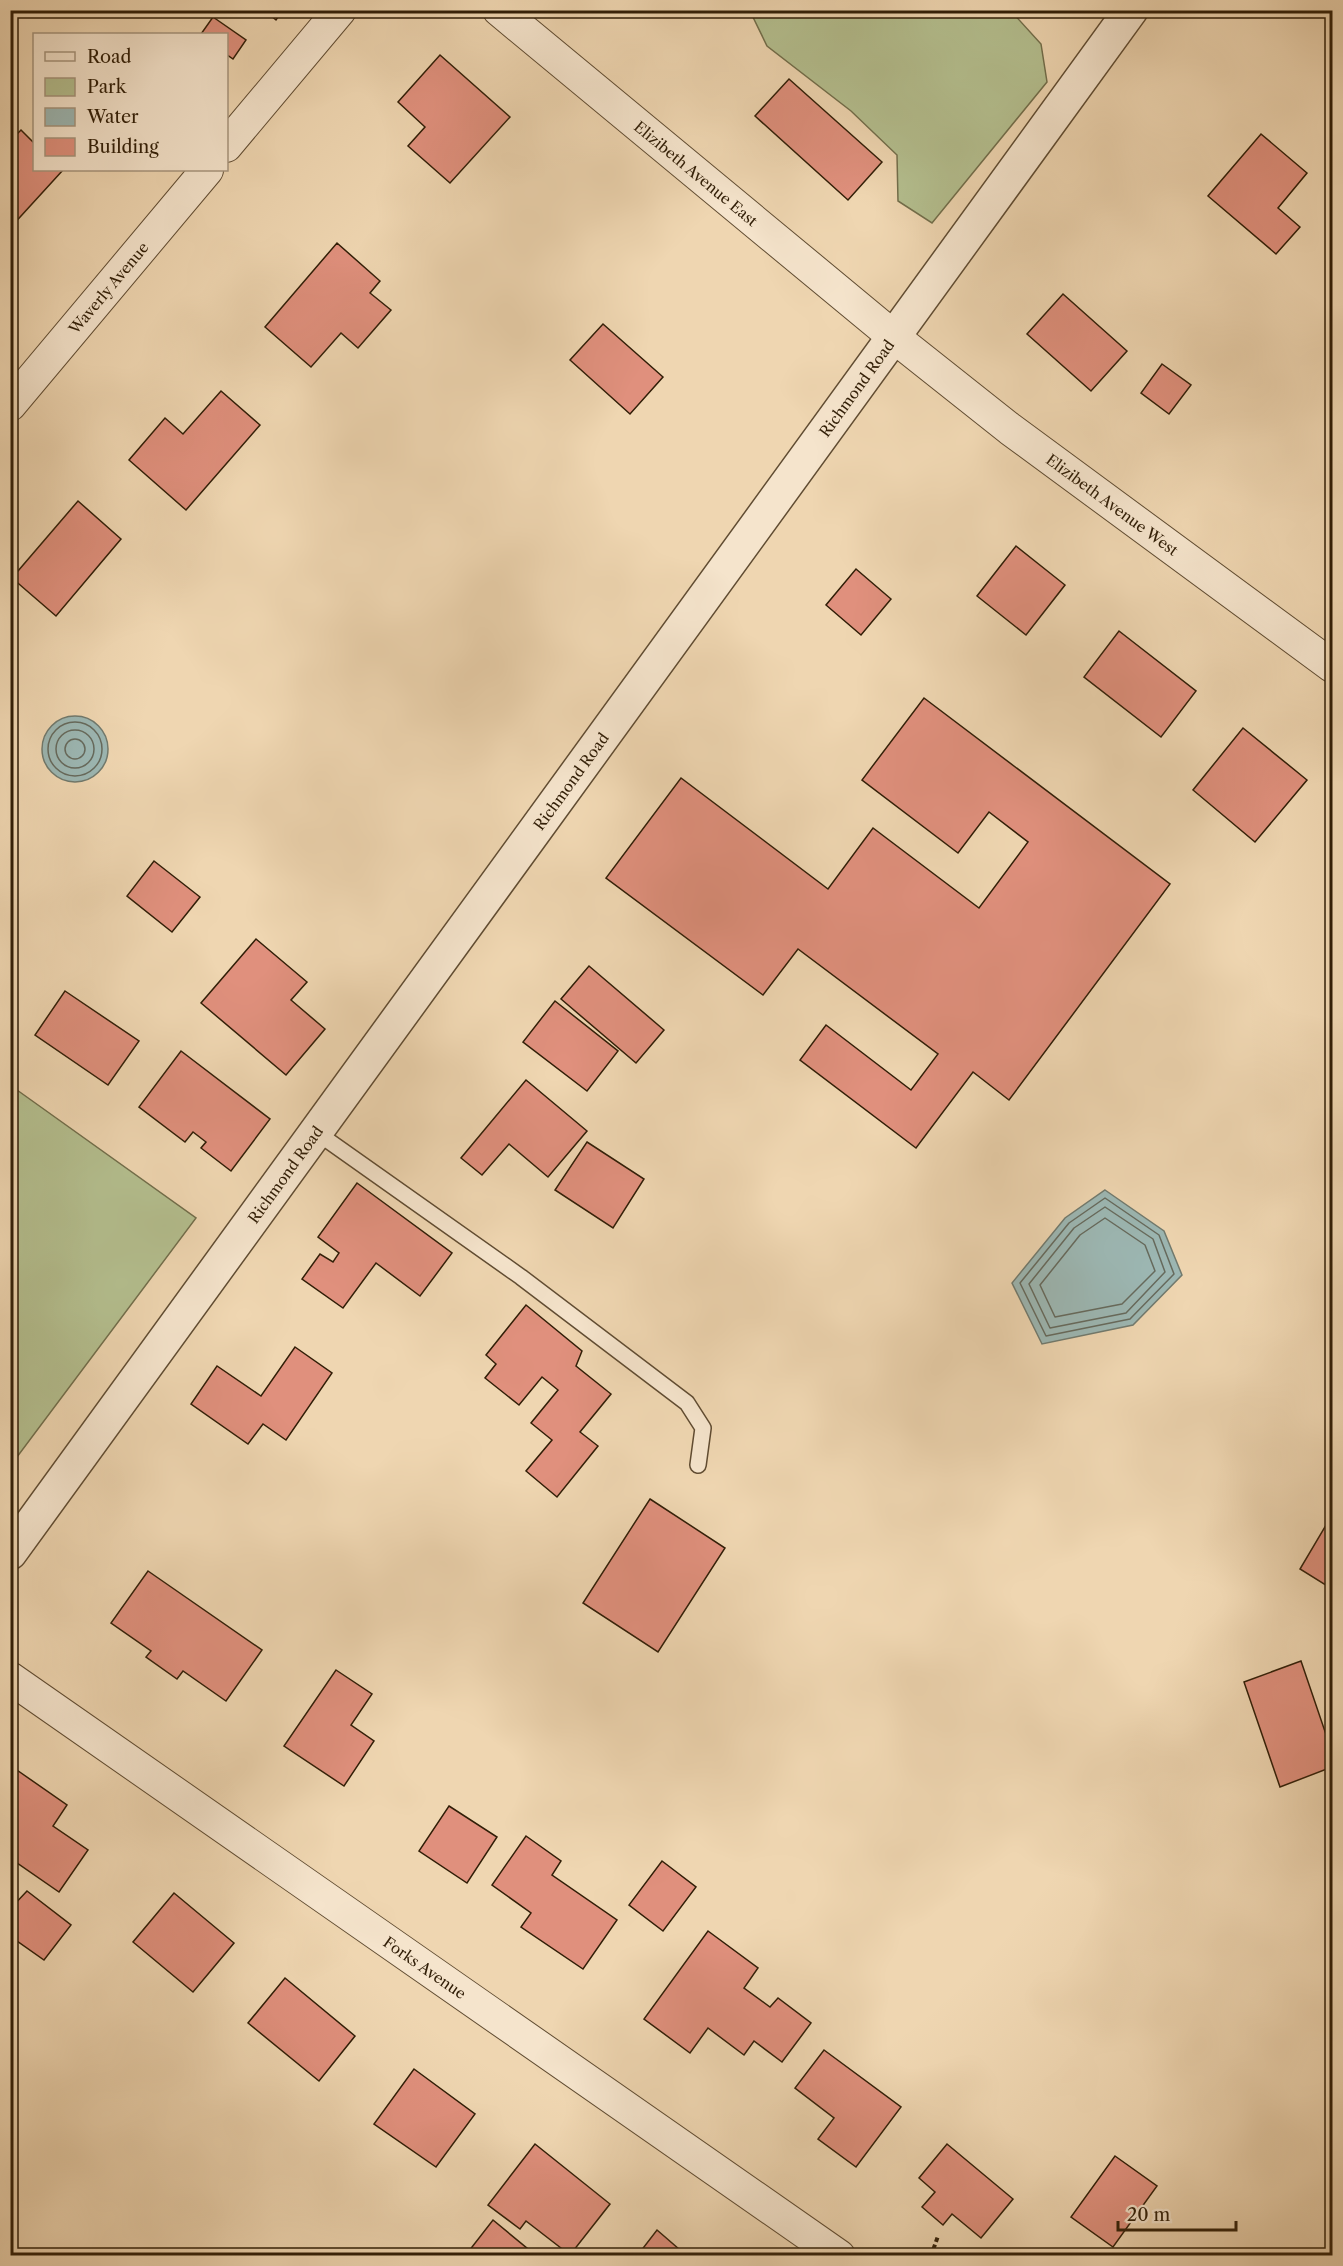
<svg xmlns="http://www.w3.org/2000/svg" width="1343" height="2266" viewBox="0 0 1343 2266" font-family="'Libre Caslon Text',serif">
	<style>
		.green { fill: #b4bf8f; stroke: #726e4b; stroke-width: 1.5 }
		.water { fill: #9cb7b3; stroke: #717a6e; stroke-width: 1.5 }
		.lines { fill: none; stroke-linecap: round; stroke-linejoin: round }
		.shore { stroke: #666a5d; stroke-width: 1.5 }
		.building { fill: #e0907d; stroke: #311e07; stroke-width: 1.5 }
		.service-casing { stroke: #604c32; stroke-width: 18 }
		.minor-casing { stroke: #604c32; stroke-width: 34 }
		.tertiary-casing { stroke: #604c32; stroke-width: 36 }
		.path { stroke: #311e07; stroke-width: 4; stroke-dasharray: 4.5 3; stroke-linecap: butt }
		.service { stroke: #f5e4cc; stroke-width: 15 }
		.minor { stroke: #f5e4cc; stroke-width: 32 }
		.tertiary { stroke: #f5e4cc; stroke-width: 33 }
		.labels { text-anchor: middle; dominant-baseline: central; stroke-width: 4.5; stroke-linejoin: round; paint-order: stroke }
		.street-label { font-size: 15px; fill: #311e07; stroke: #f5e4cc }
	</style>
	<rect width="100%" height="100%" fill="#efd6b1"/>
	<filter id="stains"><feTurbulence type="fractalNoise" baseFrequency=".00333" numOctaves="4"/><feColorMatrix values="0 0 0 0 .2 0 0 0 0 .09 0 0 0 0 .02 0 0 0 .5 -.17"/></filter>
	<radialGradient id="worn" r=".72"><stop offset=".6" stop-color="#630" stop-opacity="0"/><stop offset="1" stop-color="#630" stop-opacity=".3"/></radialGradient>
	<g class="green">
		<polygon points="750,11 1011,11 1041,44 1047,82 932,223 898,201 897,155 851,111 767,46"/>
		<polygon points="10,1085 196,1218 11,1465 10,1465"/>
	</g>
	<g class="water">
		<circle cx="75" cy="749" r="33"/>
		<polygon points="1105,1190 1164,1231 1182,1275 1133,1325 1042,1344 1012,1283 1065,1218"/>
	</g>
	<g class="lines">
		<g class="shore">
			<circle cx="75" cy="749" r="27"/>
			<circle cx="75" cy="749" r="19"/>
			<circle cx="75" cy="749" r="10"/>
			<polygon points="1105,1198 1159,1235 1174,1274 1130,1319 1046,1336 1020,1283 1069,1223"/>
			<polygon points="1105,1207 1153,1239 1165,1272 1126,1313 1050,1328 1029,1284 1074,1228"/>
			<polygon points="1105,1218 1145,1245 1155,1271 1122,1304 1055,1317 1040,1285 1080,1235"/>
		</g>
	</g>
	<g class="building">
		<polygon points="264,10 283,10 276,20"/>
		<polygon points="213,17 246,40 233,59 226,54 226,34 201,34"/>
		<polygon points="440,55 510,117 450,183 408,146 425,127 398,102"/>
		<polygon points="789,79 882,162 848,200 755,116"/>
		<polygon points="21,130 34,143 34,170 63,170 10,228 10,141"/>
		<polygon points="1261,134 1307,173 1278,208 1300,227 1276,254 1208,196"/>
		<polygon points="337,243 380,281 370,293 391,310 358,348 341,333 311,367 265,327"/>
		<polygon points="1063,294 1127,351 1091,391 1027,334"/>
		<polygon points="603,324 663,377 630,414 570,360"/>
		<polygon points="1162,364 1191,385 1169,414 1141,393"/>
		<polygon points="221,391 260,425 186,510 129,460 165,418 183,434"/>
		<polygon points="78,501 121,539 56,616 12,578"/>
		<polygon points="1016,546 1065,585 1026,635 977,596"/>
		<polygon points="856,569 891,599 861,635 826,605"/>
		<polygon points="1119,631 1196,691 1161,737 1084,677"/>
		<polygon points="10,678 17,683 10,690"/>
		<polygon points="924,698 1170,884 1009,1100 973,1072 916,1148 800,1060 826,1025 911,1090 938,1054 798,949 763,995 606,878 681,778 828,889 873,828 979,908 1028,842 989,812 958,853 862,780"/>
		<polygon points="1243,728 1307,780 1255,842 1193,790"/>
		<polygon points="154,861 200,897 172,932 127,896"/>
		<polygon points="256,939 307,982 291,1000 325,1029 286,1075 201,1003"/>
		<polygon points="589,966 664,1030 636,1063 561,999"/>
		<polygon points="65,991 139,1041 108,1085 35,1035"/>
		<polygon points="555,1001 618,1051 587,1091 523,1042"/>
		<polygon points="181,1051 270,1119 231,1171 201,1148 206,1142 193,1132 185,1142 139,1107"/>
		<polygon points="526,1080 587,1131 548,1177 509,1144 482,1175 461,1158"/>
		<polygon points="587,1142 644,1179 613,1228 555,1190"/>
		<polygon points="357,1183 452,1253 420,1296 376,1263 343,1308 302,1279 320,1254 333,1262 339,1253 318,1237"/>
		<polygon points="526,1305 582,1351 576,1366 611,1394 580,1432 598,1446 557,1497 526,1471 552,1440 531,1423 558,1390 542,1377 519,1405 485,1378 496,1364 486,1355"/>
		<polygon points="295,1347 332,1373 286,1440 263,1424 248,1444 191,1404 217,1366 261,1396"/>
		<polygon points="650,1499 725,1548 658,1652 583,1603"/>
		<polygon points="1332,1515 1332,1589 1300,1569"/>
		<polygon points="148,1571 262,1650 226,1701 183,1671 177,1679 146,1657 151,1651 111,1623"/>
		<polygon points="1301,1661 1332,1752 1332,1767 1280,1787 1244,1682"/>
		<polygon points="336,1670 372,1694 351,1725 374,1741 344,1786 284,1746"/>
		<polygon points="14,1768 67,1805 53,1826 88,1850 59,1892 10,1858 10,1774"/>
		<polygon points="449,1806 497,1837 467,1883 419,1851"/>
		<polygon points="526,1836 561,1861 552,1875 617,1920 583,1969 521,1927 531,1913 492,1885"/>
		<polygon points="662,1861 696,1887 663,1931 629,1905"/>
		<polygon points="27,1891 71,1925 44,1960 10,1936 10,1909"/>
		<polygon points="174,1893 234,1943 193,1992 133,1942"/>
		<polygon points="708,1931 758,1968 744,1988 770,2007 778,1998 811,2023 782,2062 754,2041 744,2055 708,2028 690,2053 644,2019"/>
		<polygon points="285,1978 355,2036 319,2081 248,2023"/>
		<polygon points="824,2050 901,2107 856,2167 818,2139 834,2118 795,2088"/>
		<polygon points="414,2069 475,2114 436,2167 374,2124"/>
		<polygon points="535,2144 610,2204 570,2255 526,2221 520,2229 488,2205"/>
		<polygon points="947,2144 1013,2199 981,2238 952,2214 943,2225 922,2207 935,2192 919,2178"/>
		<polygon points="1115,2156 1157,2186 1113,2247 1071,2217"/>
		<polygon points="493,2220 528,2249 523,2256 465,2256"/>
		<polygon points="657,2230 687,2256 637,2256"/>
	</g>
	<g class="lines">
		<g class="service-casing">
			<polyline id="service" points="316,1132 521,1277 687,1403 703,1428 698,1465"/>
		</g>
		<g class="minor-casing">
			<g id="minor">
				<path id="s1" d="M499,10L894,337L1010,429L1332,666"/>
				<polyline points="226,146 340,10"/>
				<path id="s2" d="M10,405L207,170"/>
				<path id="s3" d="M10,1678L839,2256"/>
			</g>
		</g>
		<g class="tertiary-casing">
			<g id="tertiary">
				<path id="s4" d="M10,1553L1131,10"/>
			</g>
		</g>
		<polyline class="path" points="931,2256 938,2236"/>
		<use href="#service" class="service"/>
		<use href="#minor" class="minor"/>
		<use href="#tertiary" class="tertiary"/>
	</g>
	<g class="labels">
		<g class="street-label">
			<text stroke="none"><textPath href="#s1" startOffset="256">Elizibeth Avenue East</textPath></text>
			<text stroke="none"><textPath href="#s2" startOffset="153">Waverly Avenue</textPath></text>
			<text stroke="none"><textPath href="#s4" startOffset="1440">Richmond Road</textPath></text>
			<text stroke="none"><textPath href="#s1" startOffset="788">Elizibeth Avenue West</textPath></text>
			<text stroke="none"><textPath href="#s4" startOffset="954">Richmond Road</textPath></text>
			<text stroke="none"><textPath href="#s4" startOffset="468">Richmond Road</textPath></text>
			<text stroke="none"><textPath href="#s3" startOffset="506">Forks Avenue</textPath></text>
		</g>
	</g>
	<rect width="1343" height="2266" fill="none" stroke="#efd6b1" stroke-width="36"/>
	<rect x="12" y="12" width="1319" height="2242" fill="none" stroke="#311e07" stroke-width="3"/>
	<rect x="18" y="18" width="1307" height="2230" fill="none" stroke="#311e07" stroke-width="1.5"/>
	<rect x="33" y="33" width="195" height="138" fill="#f5e4cc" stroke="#a7957d" stroke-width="1.5"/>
	<rect x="45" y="52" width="30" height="9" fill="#f5e4cc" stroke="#a7957d" stroke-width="1.5"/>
	<text x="87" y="63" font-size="18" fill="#311e07">Road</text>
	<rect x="45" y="78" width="30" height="18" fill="#b4bf8f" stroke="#a7957d" stroke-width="1.5"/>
	<text x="87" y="93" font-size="18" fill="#311e07">Park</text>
	<rect x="45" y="108" width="30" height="18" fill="#9cb7b3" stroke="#a7957d" stroke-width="1.5"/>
	<text x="87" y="123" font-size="18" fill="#311e07">Water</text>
	<rect x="45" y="138" width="30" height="18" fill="#e0907d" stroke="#a7957d" stroke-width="1.5"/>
	<text x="87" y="153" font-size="18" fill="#311e07">Building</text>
	<path d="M1118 2221v9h118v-9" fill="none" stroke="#311e07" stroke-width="3"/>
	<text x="1127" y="2221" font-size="18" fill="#311e07" stroke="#f5e4cc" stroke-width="4.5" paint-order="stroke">20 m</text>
	<rect width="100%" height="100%" filter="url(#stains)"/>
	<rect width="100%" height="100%" fill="url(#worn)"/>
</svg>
